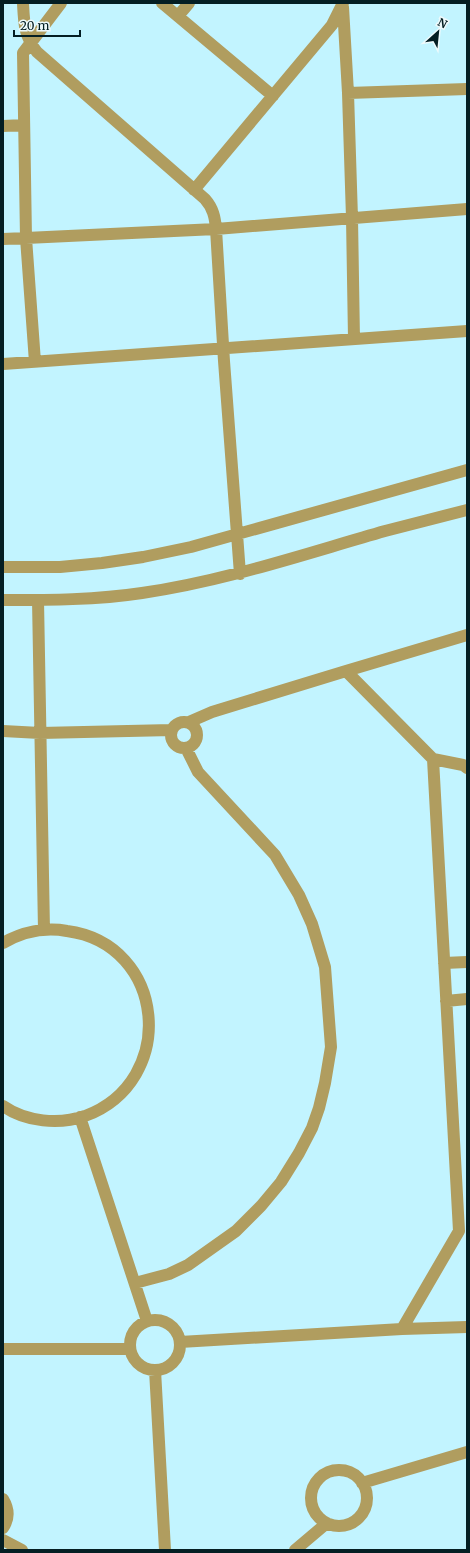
<svg xmlns="http://www.w3.org/2000/svg" width="470" height="1553" font-family="Merriweather,serif">
	<rect width="100%" height="100%" fill="#c2f4ff"/>
	<g fill="none" stroke-linecap="round" stroke-linejoin="round">
		<!-- street -->
		<path stroke="#b09d5f" stroke-width="12" d="M23,3C24,23 24,36 37,52L205,199C213,208 215,217 216,229L224,361L240,574
			M61,3L23,53L26,238L216,229L467,209
			M162,3L273,96
			M343,7L348,93
			M178,16L189,3
			M3,126L24,125
			M194,190L332,25L343,3
			M3,239L26,238L35,362
			M354,339L352,218L348,93L467,89
			M3,364L467,331
			M3,567H60L102,563L143,557L191,547L467,470
			M3,600C49,600 96,600 142,593C225,581 304,554 385,531C412,524 440,517 467,510
			M38,600L44,930
			M346,671L433,759L463,765L467,768
			M189,722L212,712L346,671L467,635
			M171 735a13 13 0 1 1 26 0a13 13 0 1 1-26 0Z
			M3,731L40,733L172,730
			M3,943C22,932 45,927 67,931C166,944 179,1081 85,1116C59,1125 26,1122 3,1106
			M444,963L467,962
			M446,1001L467,999
			M80,1117L147,1321
			M135,1283L169,1274L188,1265L236,1231L261,1206L281,1182L299,1153L312,1128L319,1108L325,1083L331,1047L325,967L312,924L299,895L275,855L198,772L186,748
			M130 1345a25 25 0 1 1 50 0a25 25 0 1 1-50 0Z
			M402,1329L459,1231L433,759
			M180,1342L402,1329L467,1327
			M3,1349H130
			M155,1370L165,1550
			M311 1498a28 28 0 1 1 56 0a28 28 0 1 1-56 0Z
			M362,1483L467,1452
			M3,1499C9,1509 9,1519 3,1528
			M3,1540L22,1550
			M295,1550L327,1523"/>
	</g>
	<!-- border -->
	<rect width="470" height="1553" fill="none" stroke="#041e23" stroke-width="8"/>
	<!-- north arrow -->
	<g transform="translate(438 32) rotate(27)" stroke="#eefafc" stroke-width="3" paint-order="stroke">
	<path d="M0-3L7 15L0 10L-7 15Z" fill="#041e23"/>
	<text y="-6" font-size="11" font-weight="bold" text-anchor="middle" fill="#041e23">N</text>
	</g>
	<!-- scale -->
	<path d="M14 30v6h66v-6" fill="none" stroke="#041e23" stroke-width="2"/>
	<text x="20" y="30" font-size="12" fill="#041e23" stroke="#eefafc" stroke-width="3" paint-order="stroke">20 m</text>
</svg>
